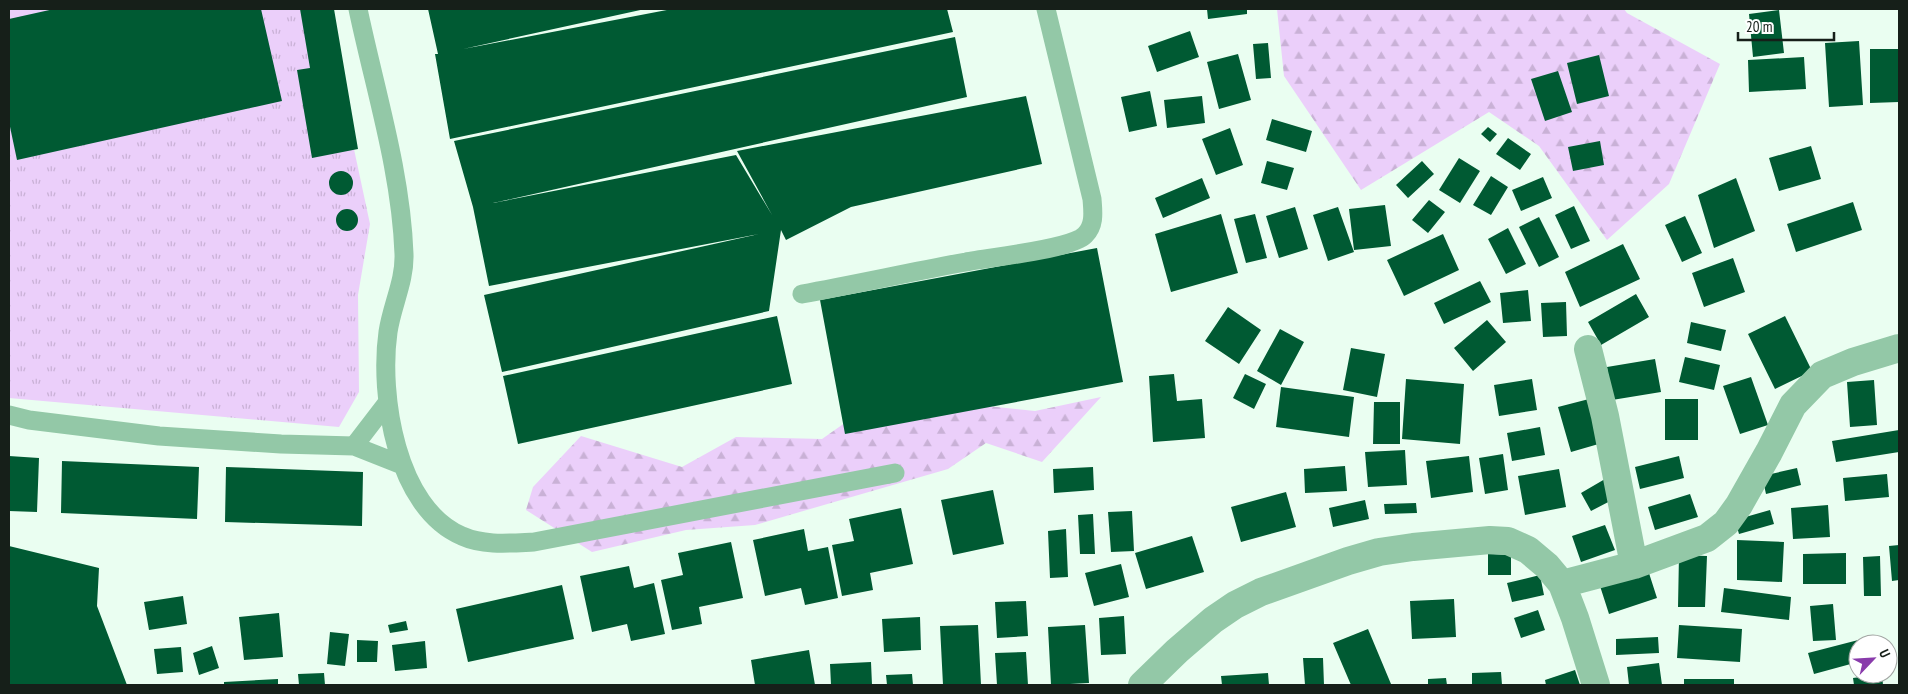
<svg xmlns="http://www.w3.org/2000/svg" width="1908" height="694" font-family="'PT Sans Narrow',sans-serif">
	<defs>
		<pattern id="grass-tufts" width="24" height="20" patternUnits="userSpaceOnUse" patternTransform="scale(1.25)"><rect width="24" height="20" fill="#ebcffa"/><path d="M3 7l-1-3M5 7V3M7 7l1-3M15 17l-1-3M17 17v-4M19 17l1-3" fill="none" stroke="#c9b1d6"/></pattern>
		<pattern id="forest-firs" width="22" height="20" patternUnits="userSpaceOnUse" patternTransform="scale(1.25)"><rect width="22" height="20" fill="#ebcffa"/><path d="M5 1l3.5 6h-7zM16 11l3.5 6h-7z" fill="#c9b1d6"/></pattern>
	</defs>
	<rect width="100%" height="100%" fill="#eafef1"/>
	<!-- grass -->
	<path fill="url(#grass-tufts)" d="M9,9H324L370,224L358,295L359,392L339,427L9,398Z"/>
	<!-- forest -->
	<path fill="url(#forest-firs)" d="M1277,9H1624L1627,13L1720,64L1669,184L1607,240L1539,146L1489,112L1361,190L1284,76Z
		M1101,397L1042,462L986,443L948,469L755,525L686,530L592,552L526,510L533,487L581,436L682,467L736,437L822,439L866,408L931,400L1035,411Z"/>
	<!-- building -->
	<path fill="#005a33" d="M54,9H261L282,101L17,160L9,122V19Z
		M300,9H334L358,149L312,158L297,70L310,68Z
		M428,9H645L463,49L672,9H947L953,32L450,139L435,54H438Z
		M1207,9H1247V14L1208,19Z
		M1779,10L1784,53L1753,57L1749,14Z
		M1190,31L1199,57L1157,72L1148,46Z
		M955,37L967,97L493,203L736,155L772,215L737,151L1026,96L1042,164L851,207L786,240L781,230L769,311L502,372L484,295L759,234L489,286L473,207L454,141Z
		M1859,41L1863,105L1829,107L1825,43Z
		M1268,43L1271,78L1256,79L1253,44Z
		M1870,49H1899V102L1870,103Z
		M1238,54L1251,100L1219,109L1207,62Z
		M1599,55L1609,96L1577,104L1567,63Z
		M1804,57L1806,89L1749,92L1748,60Z
		M1558,71L1572,112L1545,121L1531,79Z
		M1150,91L1157,126L1129,132L1121,97Z
		M1202,96L1205,123L1167,128L1164,100Z
		M1272,119L1312,131L1306,152L1266,140Z
		M1488,127L1497,134L1490,142L1481,134Z
		M1230,128L1243,165L1216,175L1202,139Z
		M1508,138L1531,154L1520,170L1496,154Z
		M1600,141L1604,165L1573,171L1568,147Z
		M1811,146L1821,179L1779,191L1769,158Z
		M1459,158L1480,171L1460,203L1439,190Z
		M1267,161L1294,168L1287,190L1261,183Z
		M1422,161L1434,174L1408,198L1396,185Z
		M329 183a12 12 0 1 1 24 0a12 12 0 1 1-24 0Z
		M1491,176L1508,187L1491,215L1473,205Z
		M1543,177L1552,198L1521,211L1512,190Z
		M1202,178L1210,198L1163,218L1155,198Z
		M1736,178L1755,231L1714,248L1698,195Z
		M1429,200L1445,212L1428,233L1412,220Z
		M1853,202L1862,230L1796,252L1787,224Z
		M1385,205L1391,246L1354,250L1349,209Z
		M1574,206L1590,241L1571,249L1555,215Z
		M1295,207L1308,249L1279,258L1266,216Z
		M1338,207L1354,252L1328,261L1313,215Z
		M336 220a11 11 0 1 1 22 0a11 11 0 1 1-22 0Z
		M1221,214L1238,273L1171,292L1155,234Z
		M1255,214L1267,258L1246,263L1234,219Z
		M1685,216L1702,253L1682,262L1665,225Z
		M1539,217L1559,257L1539,267L1519,227Z
		M1508,228L1526,264L1506,274L1488,239Z
		M1443,234L1459,270L1404,296L1387,260Z
		M1623,244L1640,279L1580,307L1565,272Z
		M1097,248L1123,382L845,434L820,300Z
		M1733,258L1745,292L1704,307L1692,273Z
		M1480,281L1491,302L1444,324L1434,303Z
		M1528,290L1531,321L1503,323L1500,293Z
		M1636,294L1649,317L1601,345L1588,322Z
		M1566,302L1567,336L1543,337L1541,303Z
		M1228,307L1261,330L1239,364L1205,341Z
		M777,316L792,384L518,444L503,376Z
		M1785,316L1812,371L1775,389L1748,334Z
		M1487,320L1506,342L1473,371L1454,348Z
		M1691,322L1726,330L1721,351L1687,343Z
		M1280,329L1304,342L1281,385L1257,371Z
		M1351,348L1385,354L1377,397L1343,390Z
		M1685,357L1720,365L1714,390L1679,382Z
		M1655,359L1661,392L1612,400L1607,367Z
		M1174,374L1177,401L1202,399L1205,438L1153,442L1149,376Z
		M1245,374L1266,384L1254,409L1233,398Z
		M1751,377L1768,425L1740,434L1723,386Z
		M1406,379L1464,384L1460,444L1402,439Z
		M1532,379L1537,410L1499,416L1494,385Z
		M1874,380L1877,425L1850,427L1847,382Z
		M1281,387L1354,397L1349,437L1276,427Z
		M1589,399L1602,443L1571,452L1558,407Z
		M1665,399H1698V440H1665Z
		M1374,402H1400V444H1373Z
		M1540,427L1545,455L1512,461L1507,433Z
		M1899,430V452L1836,462L1832,441Z
		M1405,450L1407,485L1368,487L1365,452Z
		M1503,454L1508,490L1485,494L1479,458Z
		M9,456L39,458L37,512L9,511Z
		M1469,456L1473,492L1431,498L1426,461Z
		M1679,456L1684,478L1640,489L1635,467Z
		M62,461L199,467L197,519L61,513Z
		M1345,466L1347,491L1305,493L1304,469Z
		M226,467L363,472L362,526L225,522Z
		M1093,467L1094,490L1054,493L1053,469Z
		M1797,468L1801,485L1766,494L1762,476Z
		M1559,469L1566,507L1525,515L1518,476Z
		M1887,474L1889,497L1845,501L1843,478Z
		M1605,479L1616,498L1591,511L1581,493Z
		M993,490L1004,544L953,555L941,500Z
		M1286,492L1296,527L1241,542L1231,507Z
		M1690,494L1698,517L1655,530L1648,507Z
		M1365,500L1369,519L1333,527L1329,508Z
		M1416,503L1417,513L1385,514L1384,504Z
		M1828,505L1830,537L1793,539L1791,508Z
		M901,508L913,564L870,573L873,590L842,596L832,545L854,541L849,519Z
		M1770,510L1774,524L1739,534L1735,520Z
		M1132,511L1134,551L1111,552L1108,512Z
		M1093,514L1095,554H1080L1078,515Z
		M1605,525L1615,550L1581,562L1572,536Z
		M804,529L808,551L828,547L838,598L805,605L801,588L765,596L753,540Z
		M1066,529L1068,577L1050,578L1048,531Z
		M1192,536L1204,572L1146,589L1135,553Z
		M1737,540L1784,542L1782,582L1737,580Z
		M731,542L743,598L699,607L702,624L672,630L661,580L683,575L678,553Z
		M1899,545V580L1892,581L1889,546Z
		M9,546L99,568L97,606L127,685H9Z
		M1846,553V584H1803V554Z
		M1488,554L1511,555V575H1488Z
		M1679,555L1707,556L1705,607H1678Z
		M1880,556L1881,596H1864L1863,557Z
		M1121,564L1129,597L1094,606L1085,573Z
		M629,566L634,588L654,583L665,634L631,641L627,624L592,632L580,576Z
		M1648,570L1657,598L1609,614L1600,586Z
		M1540,575L1544,595L1512,602L1507,583Z
		M562,585L574,639L468,662L456,609Z
		M1724,588L1791,597L1789,620L1721,612Z
		M183,596L187,624L149,630L144,602Z
		M1454,599L1456,637L1412,639L1410,601Z
		M1026,601L1028,636L997,638L995,602Z
		M1833,604L1836,640L1813,641L1810,606Z
		M1538,610L1545,630L1521,638L1514,618Z
		M279,613L283,657L244,660L239,617Z
		M1124,616L1126,654L1101,655L1099,618Z
		M920,617L921,650L884,652L882,619Z
		M406,621L408,630L390,633L388,625Z
		M978,625L981,685H943L940,626Z
		M1085,625L1089,683L1051,685L1048,627Z
		M1679,625L1742,629L1740,662L1677,658Z
		M1368,629L1391,684L1389,685H1351L1333,643Z
		M330,632L349,634L345,666L327,664Z
		M1658,637L1659,653L1616,655V639Z
		M1866,638L1868,644H1858V662L1814,674L1808,653Z
		M357,640L378,641L377,662H357Z
		M425,641L427,668L395,671L392,645Z
		M212,646L219,668L199,675L193,653Z
		M181,647L183,672L157,674L154,649Z
		M809,650L815,685H755L751,660Z
		M1026,652L1028,685H997L995,653Z
		M1303,658H1323L1324,685H1305Z
		M871,662L872,685H831L830,664Z
		M1659,663L1662,685H1629L1627,667Z
		M1575,670L1580,685H1546L1545,680Z
		M1501,672L1502,685H1472V673Z
		M324,673L325,685H299L298,674Z
		M1268,673L1269,685H1222L1221,676Z
		M912,674L913,685H887L886,675Z
		M1882,674L1883,685H1854L1853,678Z
		M1446,678L1447,685H1428V679Z
		M278,679V685H224V682Z
		M1684,679H1734V685H1684Z"/>
	<g fill="none" stroke-linecap="round" stroke-linejoin="round">
		<!-- lane -->
		<path stroke="#93c8a7" stroke-width="19" d="M358,9C375,90 401,171 404,254C405,281 392,305 388,332C379,395 396,508 462,536C484,546 511,543 534,542L895,473
			M802,294C857,284 911,272 966,262C990,257 1070,250 1085,235C1095,225 1093,212 1092,199L1046,9
			M9,415L29,420L159,436L281,444L354,446L402,465
			M354,446L387,403"/>
		<!-- street -->
		<path stroke="#93c8a7" stroke-width="28" d="M1588,349L1605,416L1634,565
			M1562,584L1634,565L1707,538L1726,523L1739,505L1769,452L1793,405L1822,375L1853,362L1899,348
			M1142,685L1177,651L1213,620L1235,605L1261,592L1348,561L1379,552L1413,547L1490,540L1508,541L1528,550L1547,566L1562,584L1575,618L1596,685"/>
	</g>
	<!-- border -->
	<rect width="1908" height="694" fill="none" stroke="#161f19" stroke-width="20"/>
	<!-- north arrow -->
	<g transform="translate(1873 659) rotate(65)"><circle r="24" fill="#ffffff" stroke="#a2a5a3"/>
	<path d="M0-4L9 19L0 12L-9 19Z" fill="#893bab"/>
	<text y="-8" font-size="14" font-weight="bold" text-anchor="middle" fill="#161f19">U</text>
	</g>
	<!-- scale -->
	<path d="M1738 32v8h96v-8" fill="none" stroke="#161f19" stroke-width="2.5"/>
	<text x="1746" y="32" font-size="15" fill="#161f19" stroke="#ffffff" stroke-width="4" paint-order="stroke">20 m</text>
</svg>
